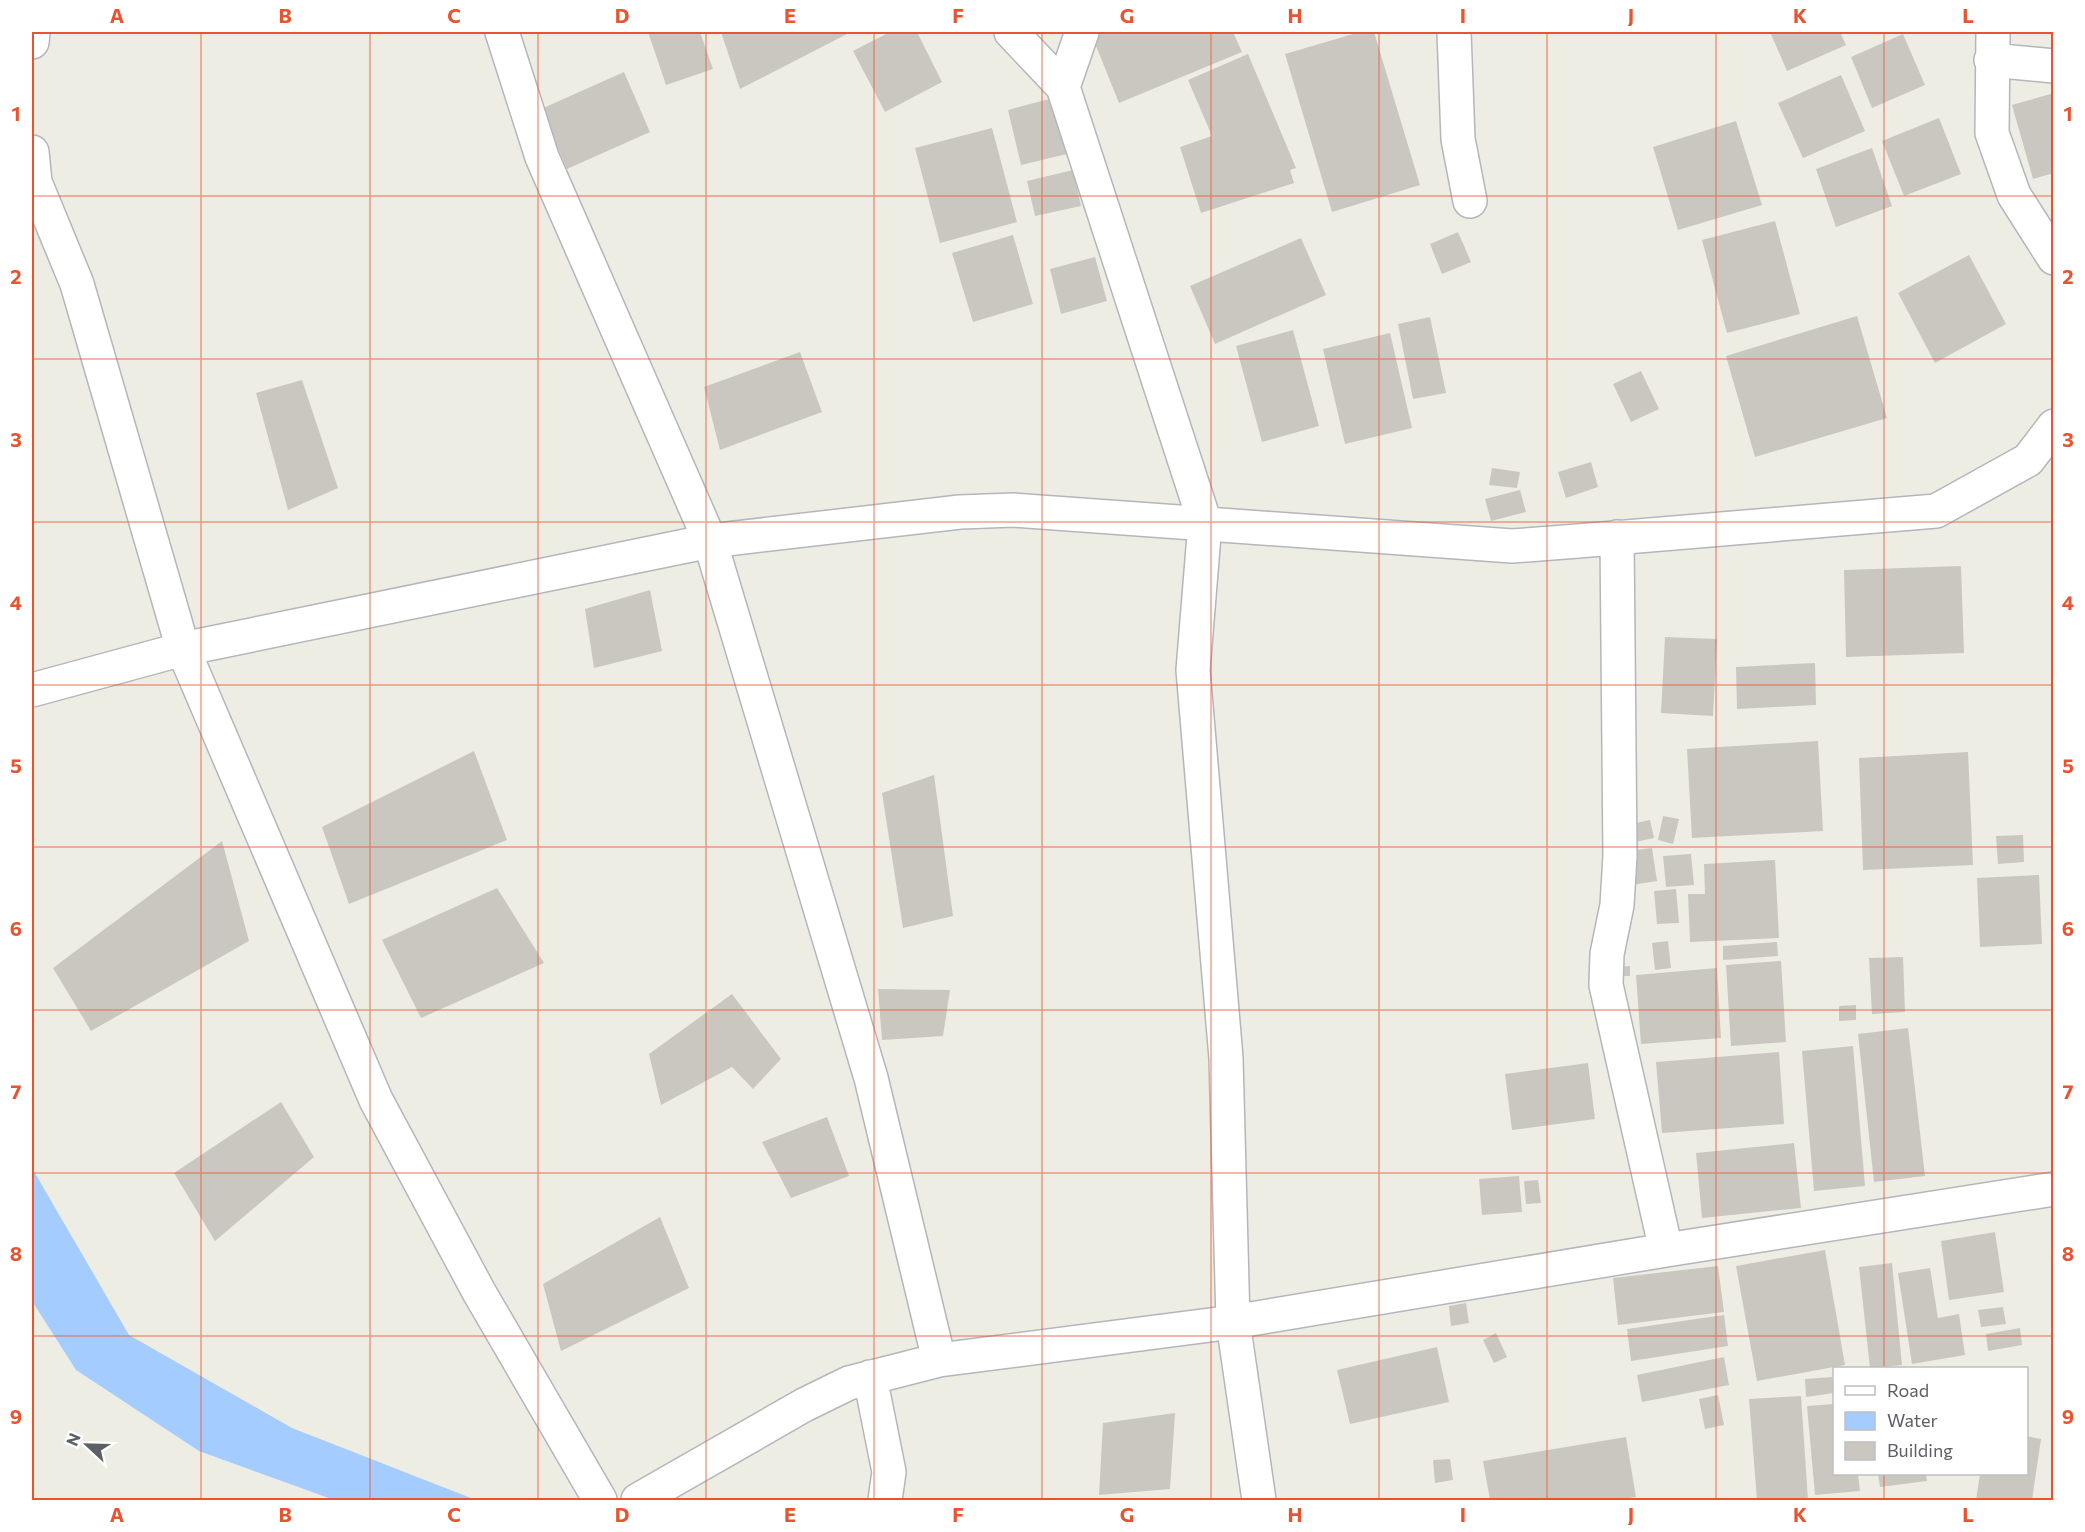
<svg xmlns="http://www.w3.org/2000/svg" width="2085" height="1532" font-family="Commissioner,sans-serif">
	<rect width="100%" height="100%" fill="#eeede4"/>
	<!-- water -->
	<path fill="#a4ccfe" d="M32,1168L129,1335L292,1428L476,1500H334L199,1451L76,1370L32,1301Z"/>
	<!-- building -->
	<path fill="#cac7c1" d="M648,32H700L713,69L666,85Z
		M721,32H851L740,89Z
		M890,32H917L942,82L885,112L853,51Z
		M1104,32H1233L1242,52L1119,103L1092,36Z
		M1360,32H1374L1420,185L1332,212L1285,54Z
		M1770,32H1840L1846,45L1787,71Z
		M1903,34L1925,85L1872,108L1851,57Z
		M1248,54L1296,168L1290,170L1294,183L1201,213L1180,147L1212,136L1188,80Z
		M624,72L650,132L567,169L541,109Z
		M1841,75L1865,131L1803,158L1778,103Z
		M2054,93V173L2033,179L2012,105Z
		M1053,98L1067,154L1021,165L1008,110Z
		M1939,118L1961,174L1904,196L1882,141Z
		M1736,121L1762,205L1678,230L1653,147Z
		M992,128L1017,222L940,243L915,148Z
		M1872,148L1892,206L1836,227L1816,169Z
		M1073,170L1081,206L1035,216L1027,181Z
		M1775,221L1800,314L1727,333L1702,240Z
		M1458,232L1471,262L1442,274L1430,244Z
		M1013,235L1033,304L973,322L952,253Z
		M1301,238L1326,295L1215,344L1190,286Z
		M1969,255L2006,324L1935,363L1898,293Z
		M1095,257L1107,301L1061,314L1050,269Z
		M1857,316L1887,418L1755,457L1726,356Z
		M1430,317L1446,393L1413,399L1398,324Z
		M1293,330L1319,426L1262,442L1236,346Z
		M1390,333L1412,428L1345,444L1323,349Z
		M800,352L822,412L720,450L704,387Z
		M1641,371L1659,409L1631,422L1613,384Z
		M302,380L338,488L288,510L256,393Z
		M1591,462L1598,487L1566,498L1558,472Z
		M1492,468L1520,472L1517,488L1489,485Z
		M1520,490L1526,512L1491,521L1485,499Z
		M1961,566L1964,653L1846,657L1844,570Z
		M650,590L662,651L594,668L585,609Z
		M1665,637L1717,639L1713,716L1661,713Z
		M1815,663L1816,705L1737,709L1736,667Z
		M1818,741L1823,831L1692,838L1687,749Z
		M474,751L507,840L349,904L322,827Z
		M1968,752L1973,865L1863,870L1859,758Z
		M934,775L953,916L903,928L882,793Z
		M1663,816L1679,819L1673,844L1658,840Z
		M1650,820L1654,838L1635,842L1631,824Z
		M2023,835L2024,862L1998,864L1996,836Z
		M222,841L249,941L91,1031L53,968Z
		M1652,848L1657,881L1632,885L1627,851Z
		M1691,854L1694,885L1666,887L1663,856Z
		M1775,860L1779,938L1690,942L1688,894H1705L1704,864Z
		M2039,875L2042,944L1980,947L1977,878Z
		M497,888L544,963L421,1018L382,940Z
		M1676,889L1679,923L1657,924L1654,891Z
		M1668,941L1671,968L1655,970L1652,943Z
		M1777,942L1778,956L1723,960V946Z
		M1903,957L1905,1012L1872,1014L1869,958Z
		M1781,961L1786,1042L1731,1046L1726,965Z
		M1630,966V976H1620L1618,967Z
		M1717,968L1721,1038L1641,1044L1636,975Z
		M878,989L950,990L943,1036L882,1040Z
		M732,994L781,1059L753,1089L732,1067L661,1105L649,1054Z
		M1856,1005V1020L1839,1021V1006Z
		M1908,1028L1925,1176L1874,1182L1858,1034Z
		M1853,1046L1865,1186L1814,1191L1802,1051Z
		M1779,1052L1784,1124L1662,1133L1656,1062Z
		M1588,1063L1595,1119L1512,1130L1505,1074Z
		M281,1102L314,1157L215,1241L174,1173Z
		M827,1117L849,1176L791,1198L762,1142Z
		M1794,1143L1801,1208L1702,1218L1696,1153Z
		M1519,1176L1522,1212L1482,1215L1479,1179Z
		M1538,1180L1541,1203L1526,1204L1524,1181Z
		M660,1217L689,1288L561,1351L543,1284Z
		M1995,1232L2004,1292L1949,1300L1941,1241Z
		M1825,1250L1845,1365L1757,1381L1736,1266Z
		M1892,1263L1902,1365L1870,1368L1859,1267Z
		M1718,1266L1724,1312L1618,1325L1613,1278Z
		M1930,1268L1938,1318L1959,1314L1965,1355L1912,1364L1898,1273Z
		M1466,1303L1469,1323L1451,1326L1449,1306Z
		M2003,1307L2006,1324L1981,1327L1978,1310Z
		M1724,1315L1728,1346L1631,1361L1627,1329Z
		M2020,1328L2022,1345L1988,1351L1986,1334Z
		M1496,1333L1507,1357L1494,1363L1483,1340Z
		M1437,1347L1449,1402L1350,1424L1337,1370Z
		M1724,1357L1729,1385L1642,1402L1637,1375Z
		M1832,1377L1834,1393L1806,1397L1805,1379Z
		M1718,1395L1724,1425L1705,1429L1699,1399Z
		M1801,1396L1808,1500H1757L1749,1399Z
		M1834,1404V1474H1858L1860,1491L1815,1495L1807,1406Z
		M1175,1413L1170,1489L1099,1495L1103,1423Z
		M2026,1436L2041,1439L2032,1500H1976L1980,1474H2026Z
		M1626,1437L1636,1497L1616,1500H1490L1483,1461Z
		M1450,1459L1453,1480L1435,1483L1433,1460Z
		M1878,1474H1926L1927,1481L1880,1487Z"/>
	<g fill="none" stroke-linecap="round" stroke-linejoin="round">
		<defs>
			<path id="minor" d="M502,32L542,157L710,541L871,1078L939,1360
				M1011,32L1063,87L1082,32
				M1454,32L1458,139L1470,201
				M1993,32L1992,133L2014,195L2054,258
				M32,42L33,32
				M1991,60L2054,66
				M1063,87L1205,523L1193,670L1226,1058L1233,1322L1259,1500
				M32,152L35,182L77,284L183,649L376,1100L479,1292L600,1500
				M1617,537L1620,856L1617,905L1607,954L1606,985L1666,1250
				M32,690L183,649L710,541L960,512L1013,510L1512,546L1578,541L1936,511L2028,460L2054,426
				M870,1377L889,1472L885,1500
				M638,1500L804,1405L849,1383L939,1360L1233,1322L1666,1250L2054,1189"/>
		</defs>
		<!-- minor casing -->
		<use href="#minor" stroke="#b4b6bb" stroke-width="36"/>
		<!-- minor -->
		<use href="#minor" stroke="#fff" stroke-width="33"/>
	</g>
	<!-- grid -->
	<path fill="none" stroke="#e85430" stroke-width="1.5" stroke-opacity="0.55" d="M201,32V1500M370,32V1500M538,32V1500M706,32V1500M874,32V1500M1042,32V1500M1211,32V1500M1379,32V1500M1547,32V1500M1716,32V1500M1884,32V1368M32,196H2054M32,359H2054M32,522H2054M32,685H2054M32,847H2054M32,1010H2054M32,1173H2054M32,1336H2054M1884,1474V1500"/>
	<!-- border -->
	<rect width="2085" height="1532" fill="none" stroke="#ffffff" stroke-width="66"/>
	<!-- legend -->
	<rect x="1833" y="1367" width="195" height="108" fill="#ffffff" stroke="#bebfc1" stroke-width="1.5"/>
	<rect x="1845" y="1386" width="30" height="9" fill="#ffffff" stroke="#bebfc1" stroke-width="1.5"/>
	<text x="1887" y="1397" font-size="18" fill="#5c5f64">Road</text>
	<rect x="1845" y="1412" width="30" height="18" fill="#a4ccfe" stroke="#bebfc1" stroke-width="1.5"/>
	<text x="1887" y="1427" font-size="18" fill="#5c5f64">Water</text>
	<rect x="1845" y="1442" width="30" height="18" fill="#cac7c1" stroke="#bebfc1" stroke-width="1.5"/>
	<text x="1887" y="1457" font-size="18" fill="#5c5f64">Building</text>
	<!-- north arrow -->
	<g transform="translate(87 1445) rotate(292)" stroke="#ffffff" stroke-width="4.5" paint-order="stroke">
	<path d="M0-4.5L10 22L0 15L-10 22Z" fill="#5c5f64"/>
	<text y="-9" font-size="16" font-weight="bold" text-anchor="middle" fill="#5c5f64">N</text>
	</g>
	<rect x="33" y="33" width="2019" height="1466" fill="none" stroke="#e85430" stroke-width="2"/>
	<g font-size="20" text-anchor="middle" font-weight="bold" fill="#e85430">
		<text x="117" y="23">A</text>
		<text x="285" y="23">B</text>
		<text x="454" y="23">C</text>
		<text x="622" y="23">D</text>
		<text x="790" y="23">E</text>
		<text x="958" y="23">F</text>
		<text x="1127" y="23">G</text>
		<text x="1295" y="23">H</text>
		<text x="1463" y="23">I</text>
		<text x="1631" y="23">J</text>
		<text x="1800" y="23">K</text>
		<text x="1968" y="23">L</text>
		<text x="16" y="121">1</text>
		<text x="2068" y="121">1</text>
		<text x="16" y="284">2</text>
		<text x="2068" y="284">2</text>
		<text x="16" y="447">3</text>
		<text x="2068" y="447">3</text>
		<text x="16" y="610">4</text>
		<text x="2068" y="610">4</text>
		<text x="16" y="773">5</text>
		<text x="2068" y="773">5</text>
		<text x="16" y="936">6</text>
		<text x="2068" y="936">6</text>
		<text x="16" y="1099">7</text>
		<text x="2068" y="1099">7</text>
		<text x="16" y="1261">8</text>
		<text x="2068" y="1261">8</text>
		<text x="16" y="1424">9</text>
		<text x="2068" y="1424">9</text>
		<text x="117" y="1522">A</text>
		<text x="285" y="1522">B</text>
		<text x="454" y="1522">C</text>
		<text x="622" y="1522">D</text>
		<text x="790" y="1522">E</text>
		<text x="958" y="1522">F</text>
		<text x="1127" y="1522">G</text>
		<text x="1295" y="1522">H</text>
		<text x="1463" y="1522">I</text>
		<text x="1631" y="1522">J</text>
		<text x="1800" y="1522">K</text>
		<text x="1968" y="1522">L</text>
	</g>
</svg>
